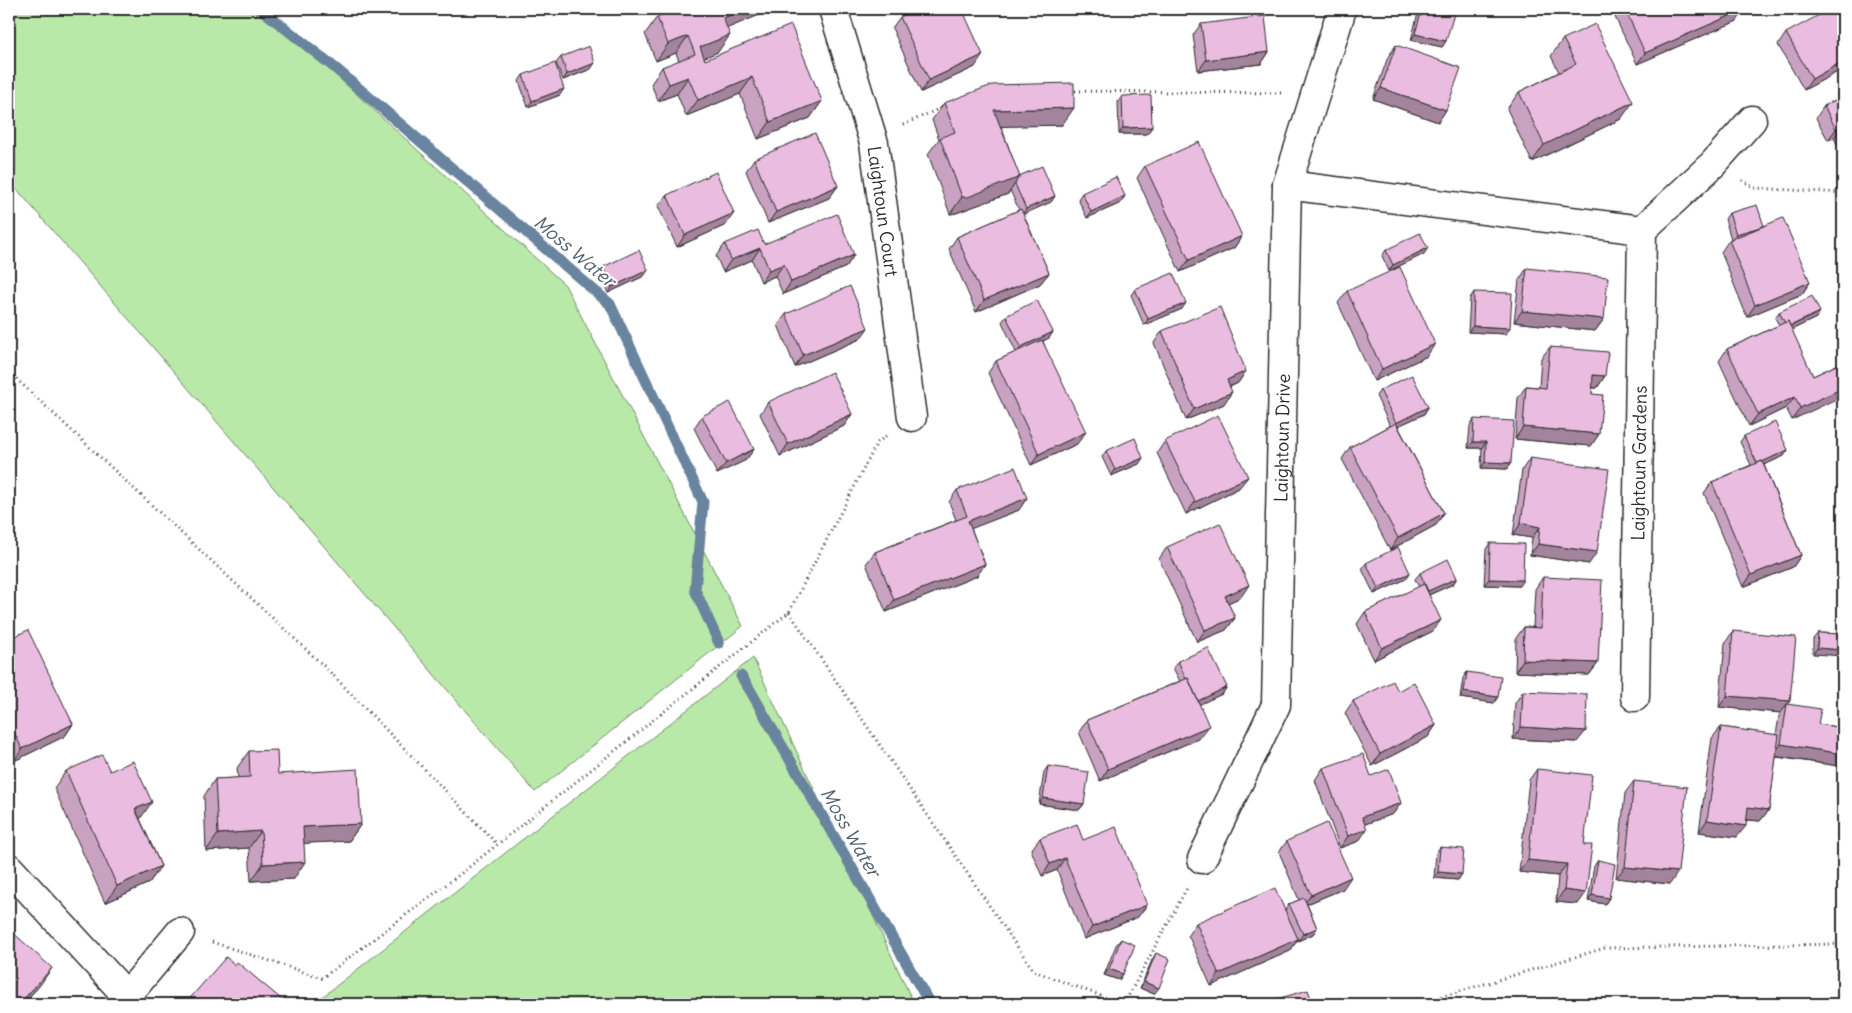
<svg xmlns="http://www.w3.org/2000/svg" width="1852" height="1013" font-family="Delius,sans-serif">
	<rect width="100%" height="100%" fill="#fff"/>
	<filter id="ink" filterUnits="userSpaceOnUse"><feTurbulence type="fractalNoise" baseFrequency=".02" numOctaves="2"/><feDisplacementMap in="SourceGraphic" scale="10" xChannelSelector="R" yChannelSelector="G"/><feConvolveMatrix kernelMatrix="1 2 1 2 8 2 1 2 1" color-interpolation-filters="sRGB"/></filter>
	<g filter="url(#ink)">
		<!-- green -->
		<path fill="#b9e9a8" stroke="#728a6a" d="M9,9H262L268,13L565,285L743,626L535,792L9,180Z
			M753,658L914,1004H323L321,998Z"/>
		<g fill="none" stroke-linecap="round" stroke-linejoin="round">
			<!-- stream -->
			<path stroke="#68849e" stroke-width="11" d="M261,9L335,68L610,304L703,502L695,590L719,643
				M741,676L750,690L930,1004"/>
			<defs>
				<g id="minor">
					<path id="s1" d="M833,9L874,143L912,417"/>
					<path d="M1287,185L1642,230"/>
					<path id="s2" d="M1635,697L1642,230L1713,164L1752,120"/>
					<path id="s3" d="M1202,859L1276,705L1287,185L1342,9"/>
					<path d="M9,868L127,996"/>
					<path d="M120,1004L180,932"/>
				</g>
			</defs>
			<!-- minor casing -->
			<use href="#minor" stroke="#2b2b2b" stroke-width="31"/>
			<!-- path -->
			<path stroke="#2b2b2b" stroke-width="3" stroke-dasharray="1 4" stroke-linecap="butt" d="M1070,91L1282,93
				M903,125L943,107
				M1742,180L1755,188L1843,193
				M9,372L326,668L497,844
				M789,612L1034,971L1123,1004
				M212,942L322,978L459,875L789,612L877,443L886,436
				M1124,1004L1187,888
				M1417,1004L1605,948L1843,944"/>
			<!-- minor -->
			<use href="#minor" stroke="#fff" stroke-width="28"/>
		</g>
		<!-- wall -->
		<path fill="#c9a2c1" stroke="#2b2b2b" d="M774,9L727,28L718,52L704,57L705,60L822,101L810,118L758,139L740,94L686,116L677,94L658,101L651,84L662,67L679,61L676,53L656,61L645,34L657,17Z
			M1421,9H1432L1446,41L1442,47L1411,40L1418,13Z
			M1621,9H1625L1737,21L1637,64L1615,17Z
			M1843,15V69L1804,90L1778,45L1786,33Z
			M900,17L975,67L921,92L892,28Z
			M1201,24L1269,52L1261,64L1198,71L1193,35Z
			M1563,39L1621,119L1532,162L1507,109L1519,92L1559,72L1551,56Z
			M1396,45L1446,110L1438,122L1373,99L1388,57Z
			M561,57L591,69L563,80L556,63Z
			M523,75L560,95L528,107L519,81Z
			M1122,96L1152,127L1147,134H1119L1118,102Z
			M1843,96V156L1834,138L1828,140L1816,118L1824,106Z
			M944,103L1062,125L1001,126L1019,176L1055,196L1051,202L1023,214L1049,273L1040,284L976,312L949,249L957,237L1019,210L1010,190L1008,194L956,213L950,214L928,154L939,139L932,120Z
			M754,159L838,186L829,198L768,223L746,171Z
			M1145,166L1242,236L1234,248L1180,272L1137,178Z
			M1082,193L1121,203L1087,218L1078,199Z
			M667,195L726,225L677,247L658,206Z
			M1729,213L1764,226L1810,282L1802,294L1747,317L1721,252L1729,240L1731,239L1725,219Z
			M725,244H764L854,255L846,267L783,294L775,276L761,282L752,260L723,272L716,256Z
			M1386,250L1424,254L1389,271L1382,256Z
			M603,267L648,270L644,276L608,293L599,274Z
			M1527,268L1604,319L1595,331L1514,322L1519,280Z
			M1135,289L1182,309L1144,325L1131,295Z
			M1347,291L1427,356L1374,381L1338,303Z
			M1474,292L1506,334L1468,332L1470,298Z
			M1779,312L1816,318L1791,330L1813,376L1843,362L1792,420L1786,408L1749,426L1719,361L1727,349L1779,325L1775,318Z
			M786,314L860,339L795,367L778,325Z
			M1006,316L1053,332L1049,338L1043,341L1077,444L1031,465L988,373L996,361L1016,352L1002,322Z
			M1162,331L1246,371L1238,383L1230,387L1224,404L1186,420L1154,343Z
			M1550,347L1605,376L1597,388H1592V394L1599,434L1591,446L1515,439L1518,398L1526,386L1539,387L1541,358Z
			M1380,390L1428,407L1424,414L1398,426L1444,513L1436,525L1390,550L1342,459L1350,447L1390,426L1376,396Z
			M768,402L852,414L844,426L780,456L760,414Z
			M702,416L754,449L746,460L717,474L694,428Z
			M1474,419L1507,469L1481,468L1482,448H1468L1470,426Z
			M1744,436L1788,450L1784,456L1764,465L1801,555L1793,567L1743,587L1704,493L1712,482L1751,465L1740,442Z
			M1165,441L1239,488L1186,514L1157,453Z
			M1106,451L1139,464L1111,476L1102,457Z
			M1530,458L1589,564L1530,555L1532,538L1513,535L1522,470Z
			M957,490L1019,510L971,528L985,564L977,576L886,612L866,564L875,552L956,520L949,502Z
			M1490,543L1519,586L1484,585L1486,549Z
			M1167,547L1241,597L1228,603L1235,618L1226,630L1197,642L1159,559Z
			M1366,563L1406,579L1374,594L1362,569Z
			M1420,573L1457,578L1453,584L1429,595L1433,631L1374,660L1357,624L1365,612L1419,587L1415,579Z
			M1543,577L1598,663L1589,675L1515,672L1516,638L1524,627H1533L1535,589Z
			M1733,631L1788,704L1818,724L1843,728V760L1839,766L1776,757L1769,810L1760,821L1746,820L1737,837L1699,832L1712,738L1721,727L1776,735L1779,716L1781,713L1719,707L1725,643Z
			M1818,633L1843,634L1813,654V639Z
			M9,639L73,724L65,736L14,761L9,750Z
			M1178,661L1227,687L1222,694L1199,704L1200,738L1100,781L1079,732L1087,720L1180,681L1173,668Z
			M1467,672L1494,703L1460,698L1463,678Z
			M1398,691L1436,725L1428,737L1372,766L1345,713L1353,701Z
			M1523,691L1577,742L1513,739L1515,703Z
			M249,751L278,774L361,824L349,841L304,843L294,879L251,881L249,848L206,851L204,796L215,779L238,778L237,768Z
			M1048,766L1084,804L1079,810L1039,804L1044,772Z
			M1323,768L1371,776L1401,803L1393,814L1365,824L1359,841L1340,848L1315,780Z
			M1537,769L1584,845L1578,904L1556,902L1558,876L1519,872L1529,780Z
			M66,771H110L140,819L161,866L149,883L105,903L54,788Z
			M1634,781L1670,884L1616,878L1625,793Z
			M1040,838L1138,917L1084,939L1057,870L1042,876L1031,850Z
			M1287,841L1343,889L1307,904L1317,928L1313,934L1298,941V939L1290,951L1211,986L1188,935L1196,923L1285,910L1289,904L1299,900L1279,852Z
			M1440,847L1462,874L1458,880L1434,878L1436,853Z
			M1598,860L1609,898L1605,904L1588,901L1594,866Z
			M9,929L40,985L23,1004H9Z
			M1121,939L1123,974L1119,980L1104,975L1116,945Z
			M1156,953L1154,994L1140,988L1152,960Z"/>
		<!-- shaded-wall -->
		<path fill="#a4849d" stroke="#2b2b2b" d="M745,9H774L711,35L723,18Z
			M1745,9L1737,21L1637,64L1645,53Z
			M1415,34L1446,41L1442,47L1411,40Z
			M730,35L718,52L688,64L700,47Z
			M688,36L676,53L656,61L668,44Z
			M1269,52L1261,64L1198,71L1206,60Z
			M983,55L975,67L921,92L929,80Z
			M1843,61V69L1804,90L1812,79Z
			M595,63L591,69L563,80L567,74Z
			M688,77L677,94L658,101L669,84Z
			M752,77L740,94L686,116L698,100Z
			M1381,88L1446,110L1438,122L1373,99Z
			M564,89L560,95L528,107L532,101Z
			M822,101L810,118L758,139L770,122Z
			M1633,102L1621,119L1532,162L1544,145Z
			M1074,108L1062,125L983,127L994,110Z
			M1842,126L1834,138L1828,140L1836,129Z
			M1152,127L1147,134H1119L1123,128Z
			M1020,177L1008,194L956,213L950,214L962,197Z
			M838,186L829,198L768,223L776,212Z
			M1055,196L1051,202L1022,215L1026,209Z
			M1125,196L1121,203L1087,218L1091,212Z
			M734,213L726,225L677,247L685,235Z
			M1764,226L1731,240L1736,234Z
			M1242,236L1234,248L1180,272L1189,260Z
			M760,248L752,260L723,272L731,260Z
			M1428,248L1424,254L1389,271L1393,265Z
			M854,255L846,267L783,294L791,282Z
			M784,264L775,276L761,282L769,270Z
			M648,270L644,276L608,293L612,287Z
			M1049,273L1040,284L976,312L984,300Z
			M1810,282L1802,294L1747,317L1755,305Z
			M1186,303L1182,309L1144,325L1148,319Z
			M1522,311L1604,319L1595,331L1514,322Z
			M1820,312L1816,318L1783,334L1787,328Z
			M1473,326L1510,328L1506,334L1468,332Z
			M868,328L860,339L795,367L803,355Z
			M1053,332L1049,338L1017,353L1021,347Z
			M1435,344L1427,356L1374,381L1382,369Z
			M1246,371L1238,383L1219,391L1227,380Z
			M1593,375L1605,376L1597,388L1585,387Z
			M1843,388V396L1792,420L1800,408Z
			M1232,392L1224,404L1186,420L1194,409Z
			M1795,397L1786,408L1749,426L1758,414Z
			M1428,407L1424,414L1392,429L1396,423Z
			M852,414L844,426L780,456L788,444Z
			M1523,427L1599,434L1591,446L1515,439Z
			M1086,432L1077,444L1031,465L1039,454Z
			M1473,442H1486L1482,448H1468Z
			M754,449L746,460L717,474L726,463Z
			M1788,450L1784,456L1753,470L1757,464Z
			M1143,458L1139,464L1111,476L1115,470Z
			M1485,462L1511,463L1507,469L1481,468Z
			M1248,477L1239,488L1186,514L1195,502Z
			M1027,498L1019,510L960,533L968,521Z
			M1444,513L1436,525L1390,550L1398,538Z
			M1521,523L1540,527L1532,538L1513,535Z
			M1538,544L1597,552L1589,564L1530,555Z
			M1801,555L1793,567L1743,587L1751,575Z
			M985,564L977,576L886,612L894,600Z
			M1410,573L1406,579L1374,594L1378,588Z
			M1457,578L1453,584L1424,597L1428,591Z
			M1489,579L1523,580L1519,586L1484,585Z
			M1249,585L1241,597L1217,608L1225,596Z
			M1235,618L1226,630L1197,642L1205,630Z
			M1441,620L1433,631L1374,660L1382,648Z
			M1817,648L1843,650V656L1813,654Z
			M1523,660L1598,663L1589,675L1515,672Z
			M1227,687L1222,694L1192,708L1196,702Z
			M1464,692L1498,697L1494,703L1460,698Z
			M1727,696L1790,701L1787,706V704L1781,713L1719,707Z
			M73,724L65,736L14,761L22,749Z
			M1436,725L1428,737L1372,766L1380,754Z
			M1209,726L1200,738L1100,781L1108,769Z
			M1521,727L1586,731L1577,742L1513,739Z
			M1781,744L1843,754V760L1839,766L1773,756Z
			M1043,798L1084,804L1079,810L1039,804Z
			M152,802L140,819L135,809Z
			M1401,803L1393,814L1354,828L1362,817Z
			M1748,807L1769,810L1760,821L1740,819Z
			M1707,820L1746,826L1737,837L1699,832Z
			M361,824L349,841L292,844L303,827Z
			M1367,829L1359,841L1340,848L1348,836Z
			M261,831L249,848L206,851L218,834Z
			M1065,858L1057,870L1042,876L1050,864Z
			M1528,860L1567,864L1558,876L1519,872Z
			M305,862L294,879L251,881L263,864Z
			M161,866L149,883L105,903L117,886Z
			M1625,867L1678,872L1670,884L1616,878Z
			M1438,872L1462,874L1458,880L1434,878Z
			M1351,877L1343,889L1302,906L1311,895Z
			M1564,890L1586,893L1578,904L1556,902Z
			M1592,895L1609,898L1605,904L1588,901Z
			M1147,905L1138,917L1084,939L1092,927Z
			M1317,928L1313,934L1298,941L1303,934Z
			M1298,939L1290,951L1211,986L1219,974Z
			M52,968L40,985L23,1004H19Z
			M1109,969L1123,974L1119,980L1104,975Z
			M1144,982L1159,988L1154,994L1140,988Z"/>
		<!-- building -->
		<path fill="#eabce0" stroke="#2b2b2b" d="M678,9H745L723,18L730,35L700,47L705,60L791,25L822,101L770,122L752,77L698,100L688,77L669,84L662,67L695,54L688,36L668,44L657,17Z
			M917,9H962L983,55L929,80L900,17Z
			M1422,9H1432L1454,14L1446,41L1415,34Z
			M1625,9H1745L1645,53Z
			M1830,9H1840L1843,15V61L1812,79L1786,33Z
			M1265,16L1269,52L1206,60L1201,24Z
			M1595,24L1633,102L1544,145L1519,92L1576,64L1563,39Z
			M1396,45L1461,68L1446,110L1381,88Z
			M589,46L595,63L567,74L561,57Z
			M555,63L564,89L532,101L523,75Z
			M1074,83V108L994,110L1020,177L968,197H962L940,138L955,132L944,103L992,85Z
			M1151,95L1152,127L1123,128L1122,96Z
			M1843,96V129L1842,126L1836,129L1824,106Z
			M815,133L838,186L776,212L754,159Z
			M1199,142L1242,236L1189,260L1145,166Z
			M1042,166L1055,196L1026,209L1015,184L1019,176Z
			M716,172L734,213L685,235L667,195Z
			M1116,177L1125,196L1091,212L1082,193Z
			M1757,205L1764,226L1736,234L1729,213Z
			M1021,209L1049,273L984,300L957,237Z
			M837,214L854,255L791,282L784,264L769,270L760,248L731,260L725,244L758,230L764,244Z
			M1783,218L1810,282L1755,305L1729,240Z
			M1420,233L1428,248L1393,265L1386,250Z
			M639,250L648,270L612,287L603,267Z
			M1400,267L1435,344L1382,369L1347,291Z
			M1527,268L1608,277L1604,319L1522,311Z
			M1173,273L1186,303L1148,319L1135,289Z
			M850,286L868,328L803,355L786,314Z
			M1474,292L1512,293L1510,328L1473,326Z
			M1812,296L1820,312L1790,326L1788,321L1785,323L1779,312Z
			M1037,300L1053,332L1021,347L1006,316Z
			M1220,307L1246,371L1227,380L1232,392L1194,409L1162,331Z
			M1788,321L1813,376L1843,362V388L1800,408L1795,397L1758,414L1727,349Z
			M1042,340L1086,432L1039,454L996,361Z
			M1550,347L1608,352L1605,376L1593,375L1592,394L1603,395L1599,434L1523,427L1526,386L1546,388Z
			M832,372L852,414L788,444L768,402Z
			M1412,375L1428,407L1396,423L1380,390Z
			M730,402L754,449L726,463L702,416Z
			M1218,415L1248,477L1195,502L1165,441Z
			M1474,419L1514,421L1511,463L1485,462L1486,442H1473Z
			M1775,422L1788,450L1762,462V461L1757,463L1744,436Z
			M1396,423L1444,513L1398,538L1350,447Z
			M1135,438L1143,458L1115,470L1106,451Z
			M1530,458L1609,469L1597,552L1538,544L1540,527L1521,523Z
			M1762,461L1801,555L1751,575L1712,482Z
			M1015,467L1027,498L968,521L985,564L894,600L875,552L967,516L957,490Z
			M1220,523L1249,585L1225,596L1235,618L1205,630L1167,547Z
			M1490,543L1524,544L1523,580L1489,579Z
			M1398,547L1410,573L1378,588L1366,563Z
			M1448,559L1457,578L1428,591L1420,573Z
			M1543,577L1602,580L1598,663L1523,660L1524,627L1541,628Z
			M1424,584L1441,620L1382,648L1365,612Z
			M28,630L73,724L22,749L9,721V639Z
			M1733,631L1796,637L1790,701L1727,696Z
			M1818,633L1843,634V650L1817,648Z
			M1208,648L1227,687L1198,701L1188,678L1186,679L1178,661Z
			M1467,672L1501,677L1498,697L1464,692Z
			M1188,678L1209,726L1108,769L1087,720Z
			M1393,681L1398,691L1414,682L1436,725L1380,754L1353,701Z
			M1523,691L1587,694L1586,731L1521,727Z
			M1787,704L1821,709L1818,724L1843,728V754L1781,744Z
			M1721,727L1779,735L1769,810L1748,807L1746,826L1707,820Z
			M277,750L278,774L358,769L361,824L303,827L305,862L263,864L261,831L218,834L215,779L250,777L249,751Z
			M1363,754L1371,776L1389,769L1401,803L1362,817L1367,829L1348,836L1323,768Z
			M102,755L110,771L133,761L152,802L135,809L161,866L117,886L66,771Z
			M1048,766L1089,772L1084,804L1043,798Z
			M1537,769L1592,775L1584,845H1592L1586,893L1564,890L1567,864L1528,860Z
			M1634,781L1687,787L1678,872L1625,867Z
			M1327,823L1351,877L1311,895L1287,841Z
			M1077,824L1083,840L1116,827L1147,905L1092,927L1065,858L1050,864L1040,838Z
			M1440,847L1464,849L1462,874L1438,872Z
			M1598,860L1615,864L1609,898L1592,895Z
			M1275,888L1298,939L1219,974L1196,923Z
			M1304,898L1317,928L1303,934L1289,904Z
			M9,929L52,968L19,1004H15L9,999Z
			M1121,939L1135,945L1123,974L1109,969Z
			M1156,953L1170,959L1159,988L1144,982Z
			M226,957L235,965L237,962L287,1004H185Z
			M1308,990L1313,1004H1274L1273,1000Z"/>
	</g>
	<g text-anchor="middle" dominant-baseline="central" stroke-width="4" stroke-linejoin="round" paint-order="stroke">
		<!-- street labels -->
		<g font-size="18" fill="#2b2b2b" stroke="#fff">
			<text stroke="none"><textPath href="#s1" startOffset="209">Laightoun Court</textPath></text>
			<text stroke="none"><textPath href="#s3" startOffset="438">Laightoun Drive</textPath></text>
			<text stroke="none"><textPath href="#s2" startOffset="234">Laightoun Gardens</textPath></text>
		</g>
		<!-- water labels -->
		<g font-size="19" font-style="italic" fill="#4e5f6e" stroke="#fff">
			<text transform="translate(575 251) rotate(40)">Moss Water</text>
			<text transform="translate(851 832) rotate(60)">Moss Water</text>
		</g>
	</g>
	<!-- margin -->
	<rect width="1852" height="1013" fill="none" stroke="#fff" stroke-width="30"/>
	<rect x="15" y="15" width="1822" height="983" fill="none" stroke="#2b2b2b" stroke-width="2" filter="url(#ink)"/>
</svg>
